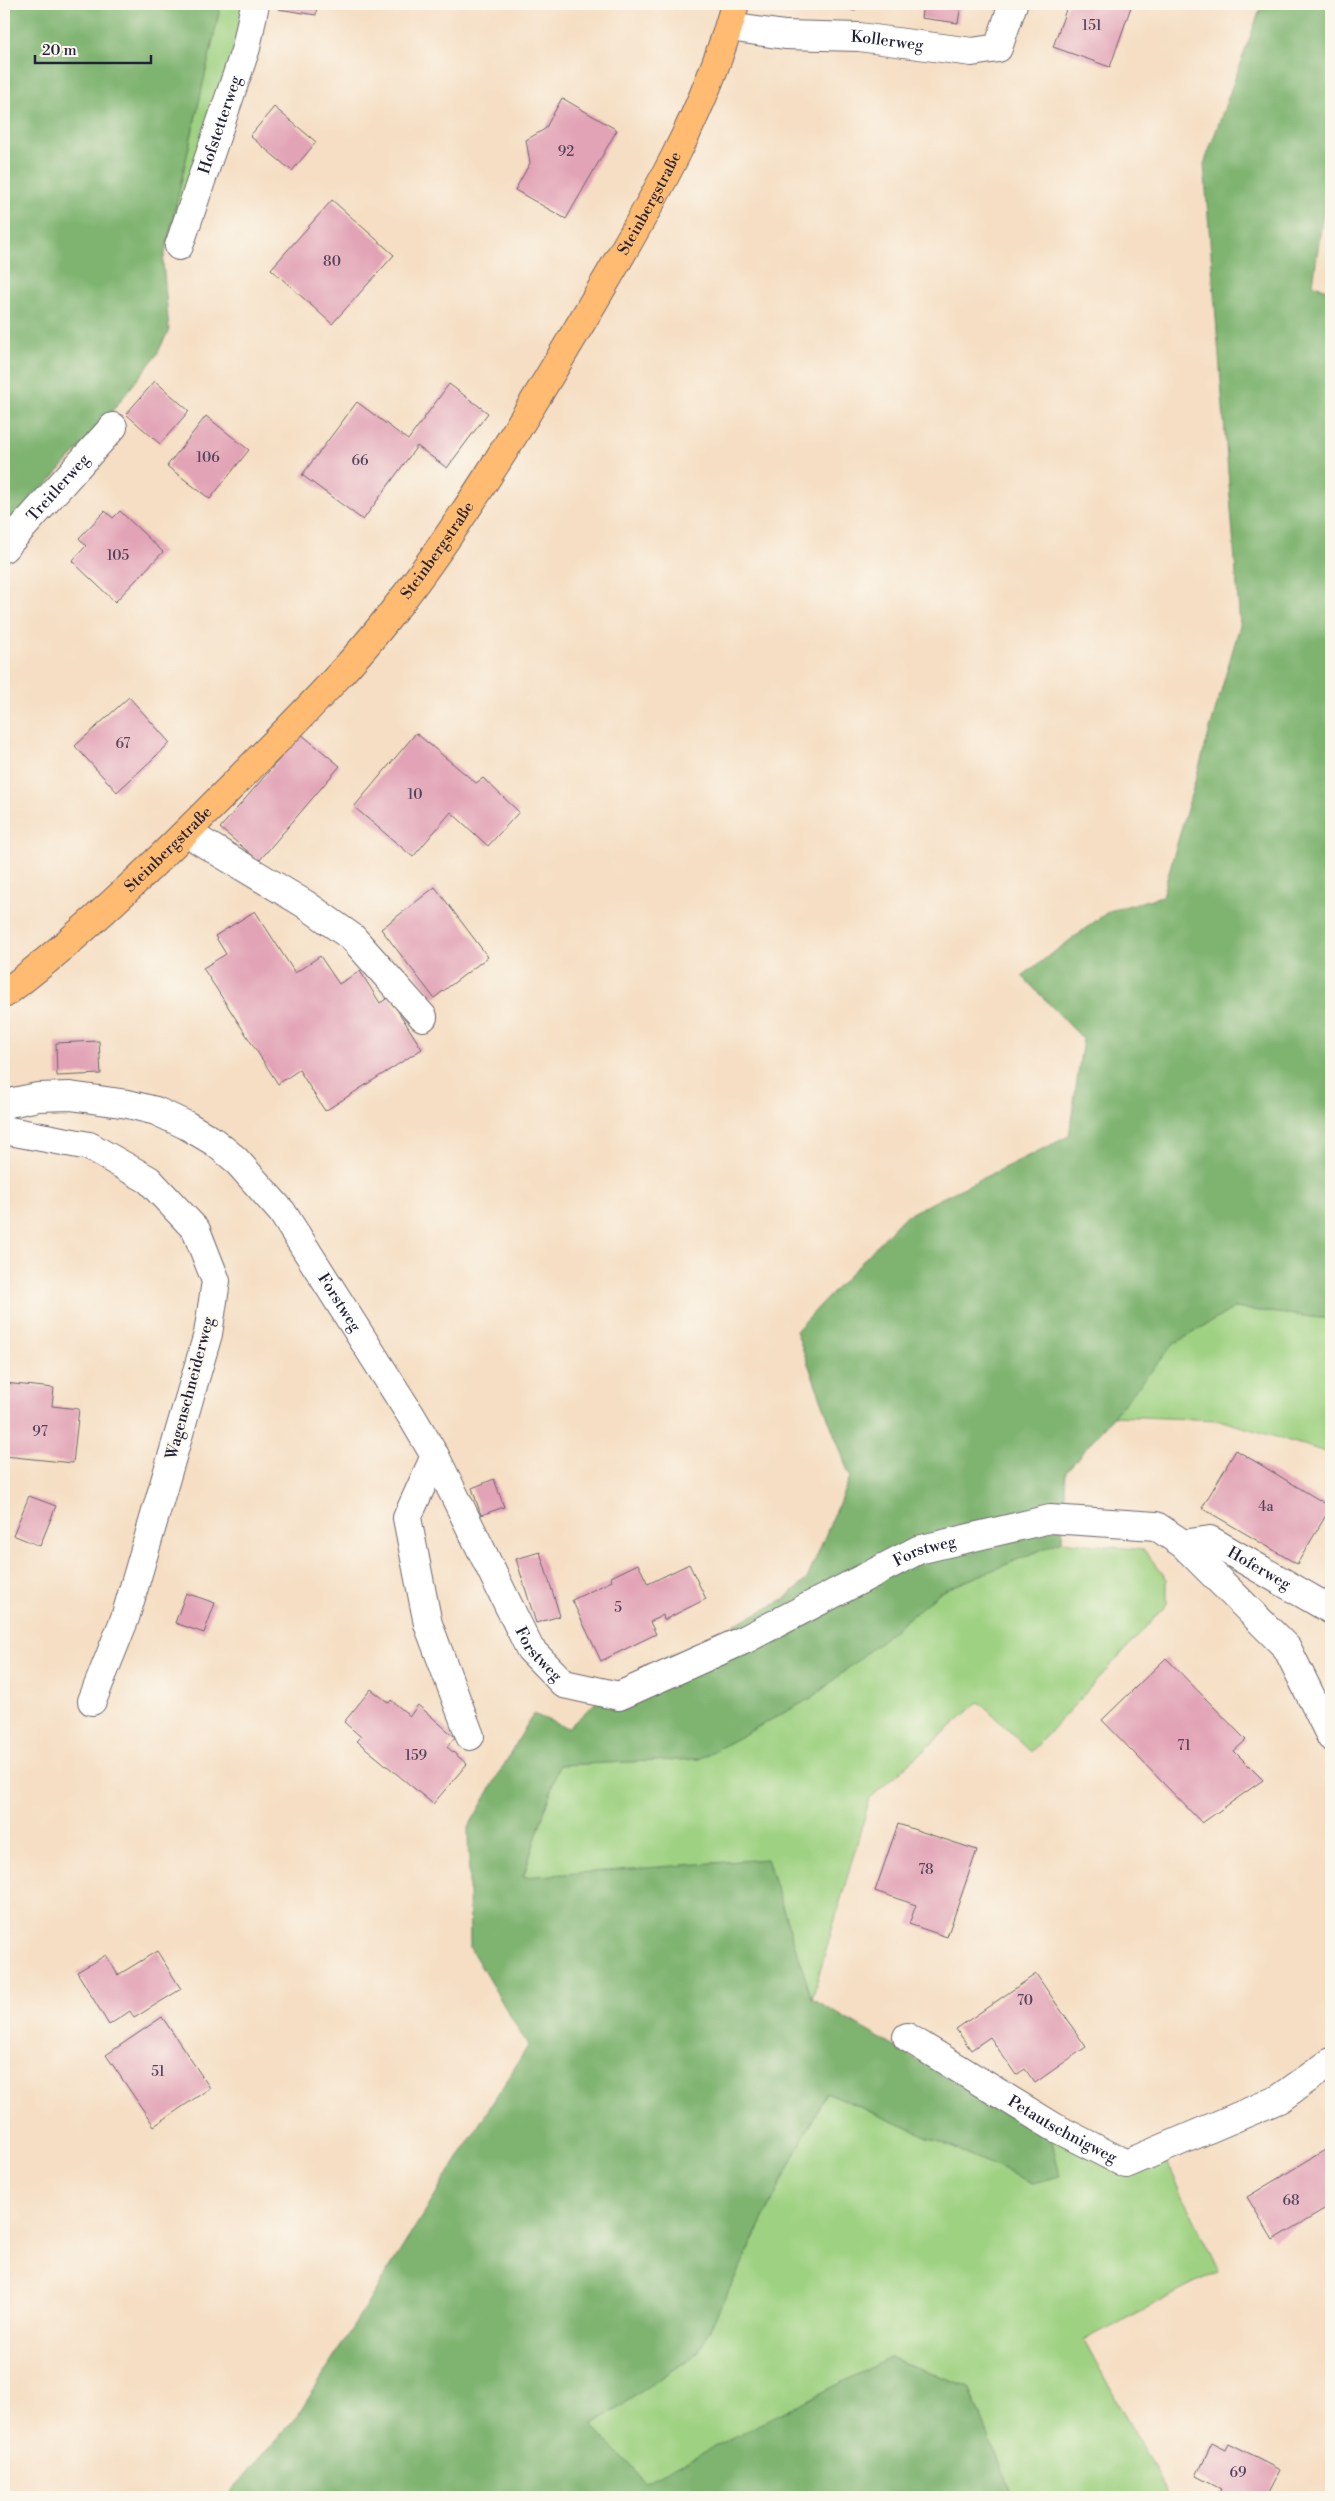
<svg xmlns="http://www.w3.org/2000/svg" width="1335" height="2501" font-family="'Libre Bodoni',serif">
	<rect width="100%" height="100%" fill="#fbf7ec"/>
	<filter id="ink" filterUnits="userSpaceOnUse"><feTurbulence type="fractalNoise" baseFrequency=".02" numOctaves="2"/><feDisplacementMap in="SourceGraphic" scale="10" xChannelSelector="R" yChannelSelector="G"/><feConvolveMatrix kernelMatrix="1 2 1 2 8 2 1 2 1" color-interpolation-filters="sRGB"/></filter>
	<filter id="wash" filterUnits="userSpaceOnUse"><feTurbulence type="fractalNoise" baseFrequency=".0096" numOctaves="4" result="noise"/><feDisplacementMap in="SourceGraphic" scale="20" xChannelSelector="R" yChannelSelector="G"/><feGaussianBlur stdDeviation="1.12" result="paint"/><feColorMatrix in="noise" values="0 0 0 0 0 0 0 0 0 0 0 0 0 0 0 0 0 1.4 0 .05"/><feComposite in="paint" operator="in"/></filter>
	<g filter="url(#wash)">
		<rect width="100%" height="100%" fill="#f5dec3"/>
		<!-- green -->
		<path fill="#9ed181" stroke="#607a5e" d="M221,4H244L235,45L168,241Z
			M1234,1308L1331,1319V1457L1323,1451L1219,1420L1113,1416L1174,1344Z
			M1062,1541L1144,1550L1167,1579V1604L1031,1752L979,1702L870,1798L812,1999L767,1859L523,1878L559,1765L699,1759L813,1697L940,1592Z
			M826,2092L1033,2183L1051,2137L1165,2159L1219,2271L1084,2340L1169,2497H1013L969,2387L891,2358L645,2483L592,2425L698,2353Z"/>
		<!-- forest -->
		<path fill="#7eb36f" stroke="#506a55" d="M4,4H221L163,262L169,330L156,356L105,420L4,532Z
			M1262,4H1331V157L1313,284L1331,292V1319L1234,1308L1174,1344L1066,1472L1062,1541L940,1592L813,1697L699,1759L559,1765L523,1877L767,1859L812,1999L1051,2137L1060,2176L1033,2183L826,2092L698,2353L592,2425L645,2482L890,2358L969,2387L1013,2497H226L298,2415L528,2046L470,1948L468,1828L533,1714L568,1728L619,1681L782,1601L807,1579L850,1477L796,1331L905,1216L1069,1136L1083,1039L1022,976L1109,911L1162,896L1240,625L1204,164Z"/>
		<g id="blocks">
			<!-- building -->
			<path fill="#e2a3b6" d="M278,4H317L316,15L278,9Z
				M832,4H857L855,11Z
				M923,4H961L958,23L921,18Z
				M1068,4H1132L1110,67L1053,47Z
				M562,98L617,130L566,219L515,190L530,163L526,140L545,129Z
				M274,107L316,142L292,171L250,136Z
				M332,200L394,255L332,324L271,269Z
				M155,381L189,411L160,444L126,414Z
				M449,384L488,413L447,468L417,446L363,520L302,475L357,402L408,440Z
				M206,416L249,450L210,499L167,466Z
				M105,511L113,518L120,511L163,552L115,602L72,561L86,546L79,538Z
				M129,697L170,743L117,792L75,746Z
				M416,733L476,783L483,778L519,812L488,846L451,812L413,857L354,807Z
				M301,734L340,766L259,861L220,828Z
				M435,887L488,957L434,998L381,929Z
				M255,911L295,973L320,956L339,984L360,971L380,1003L389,997L422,1049L325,1111L299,1070L278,1084L203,968L226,954L215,936Z
				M99,1041L101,1074L57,1076L56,1043Z
				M4,1383L54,1388L52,1406L79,1409L73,1463L4,1456Z
				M1236,1450L1331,1507L1297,1564L1202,1508Z
				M494,1479L504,1507L481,1515L472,1488Z
				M29,1496L56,1506L40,1546L13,1535Z
				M540,1552L560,1616L536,1623L516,1559Z
				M638,1564L648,1584L689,1564L706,1599L664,1620L663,1615L650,1622L656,1634L601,1661L572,1600L612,1581L611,1577Z
				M186,1593L215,1603L204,1633L175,1623Z
				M1166,1658L1246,1740L1234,1751L1263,1780L1202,1823L1102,1720Z
				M371,1689L389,1703L391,1700L410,1716L418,1705L455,1737L447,1747L467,1764L433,1804L357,1741L361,1737L344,1722Z
				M898,1824L977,1850L947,1937L909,1924L916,1905L875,1891Z
				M157,1951L181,1989L134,2018L130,2011L109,2025L77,1972L106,1955L118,1975Z
				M1036,1974L1086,2047L1035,2083L1025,2069L1016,2075L990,2037L971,2050L956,2029Z
				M162,2017L210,2088L154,2126L106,2055Z
				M1330,2147L1331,2206L1273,2240L1247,2197Z
				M1212,2443L1226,2450L1229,2444L1280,2470L1266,2497H1217L1221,2489L1196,2476Z"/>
		</g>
	</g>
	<g filter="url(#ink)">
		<use href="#blocks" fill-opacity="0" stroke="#6c646b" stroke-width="1"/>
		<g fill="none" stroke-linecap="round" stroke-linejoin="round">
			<defs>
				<g id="minor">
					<path id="s1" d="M729,27L785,35L859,37L972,52L998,48L1013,4"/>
					<path id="s2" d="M179,246L246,48L255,4"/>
					<path id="s3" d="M4,548L113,427"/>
					<path d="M187,833L305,904L353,938L423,1017"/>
					<path id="s4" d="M4,1104L38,1097L70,1096L128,1104L156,1111L186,1125L213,1141L235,1159L282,1212L412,1417L435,1456L530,1649L564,1684L619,1696L746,1639L918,1550L1050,1519L1156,1526L1183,1544L1287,1648L1331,1737"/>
					<path d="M4,1130L89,1146L149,1180L196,1230L216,1281L208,1334L125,1618L92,1701"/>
					<path d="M435,1456L407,1518L428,1624L470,1736"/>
					<path id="s5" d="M1183,1544L1210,1540L1331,1610"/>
					<path id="s6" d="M907,2037L1054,2127L1126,2164L1279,2099L1331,2062"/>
				</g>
				<g id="major">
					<path id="s7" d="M4,994C89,930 164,855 239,779C292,725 346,672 392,613C467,517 528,412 590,308C647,211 706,113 735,4"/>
				</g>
			</defs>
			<!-- minor casing -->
			<use href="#minor" stroke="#6c646b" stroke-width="30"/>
			<!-- major casing -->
			<use href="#major" stroke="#6c646b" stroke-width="30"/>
			<!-- minor -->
			<use href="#minor" stroke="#fff" stroke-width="28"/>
			<!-- major -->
			<use href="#major" stroke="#ffbb71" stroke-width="28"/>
		</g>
	</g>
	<g text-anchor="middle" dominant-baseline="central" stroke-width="4" stroke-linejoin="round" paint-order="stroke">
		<!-- number labels -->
		<g font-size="14" fill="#52425a">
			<text x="1092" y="26">151</text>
			<text x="566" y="152">92</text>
			<text x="332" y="262">80</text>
			<text x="208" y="458">106</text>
			<text x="360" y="461">66</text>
			<text x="118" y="556">105</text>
			<text x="123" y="744">67</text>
			<text x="415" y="795">10</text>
			<text x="40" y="1432">97</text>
			<text x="1266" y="1507">4a</text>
			<text x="618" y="1608">5</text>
			<text x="1184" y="1746">71</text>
			<text x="416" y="1756">159</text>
			<text x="926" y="1870">78</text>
			<text x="1025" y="2001">70</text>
			<text x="158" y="2072">51</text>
			<text x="1291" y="2201">68</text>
			<text x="1238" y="2473">69</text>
		</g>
		<!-- street labels -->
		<g font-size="16" fill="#22223b" stroke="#fbf7ec">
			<text stroke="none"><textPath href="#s1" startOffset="159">Kollerweg</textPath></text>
			<text stroke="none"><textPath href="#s2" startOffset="128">Hofstetterweg</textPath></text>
			<text stroke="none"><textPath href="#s7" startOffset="1029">Steinbergstraße</textPath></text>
			<text stroke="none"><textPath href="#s3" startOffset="81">Treitlerweg</textPath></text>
			<text stroke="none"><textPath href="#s7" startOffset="622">Steinbergstraße</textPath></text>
			<text stroke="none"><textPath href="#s7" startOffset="219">Steinbergstraße</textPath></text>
			<text stroke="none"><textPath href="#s4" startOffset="425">Forstweg</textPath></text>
			<text transform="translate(190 1388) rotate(-75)">Wagenschneiderweg</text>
			<text stroke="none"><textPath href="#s4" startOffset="1265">Forstweg</textPath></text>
			<text stroke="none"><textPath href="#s5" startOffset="84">Hoferweg</textPath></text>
			<text stroke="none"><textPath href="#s4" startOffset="830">Forstweg</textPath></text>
			<text stroke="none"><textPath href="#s6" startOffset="181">Petautschnigweg</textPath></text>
		</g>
	</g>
	<!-- margin -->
	<rect width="1335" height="2501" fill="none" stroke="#fbf7ec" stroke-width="20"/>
	<!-- scale -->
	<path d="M35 55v8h116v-8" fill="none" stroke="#22223b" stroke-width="2.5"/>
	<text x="42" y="55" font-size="15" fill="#22223b" stroke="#fbf7ec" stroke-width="4" paint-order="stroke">20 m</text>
</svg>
